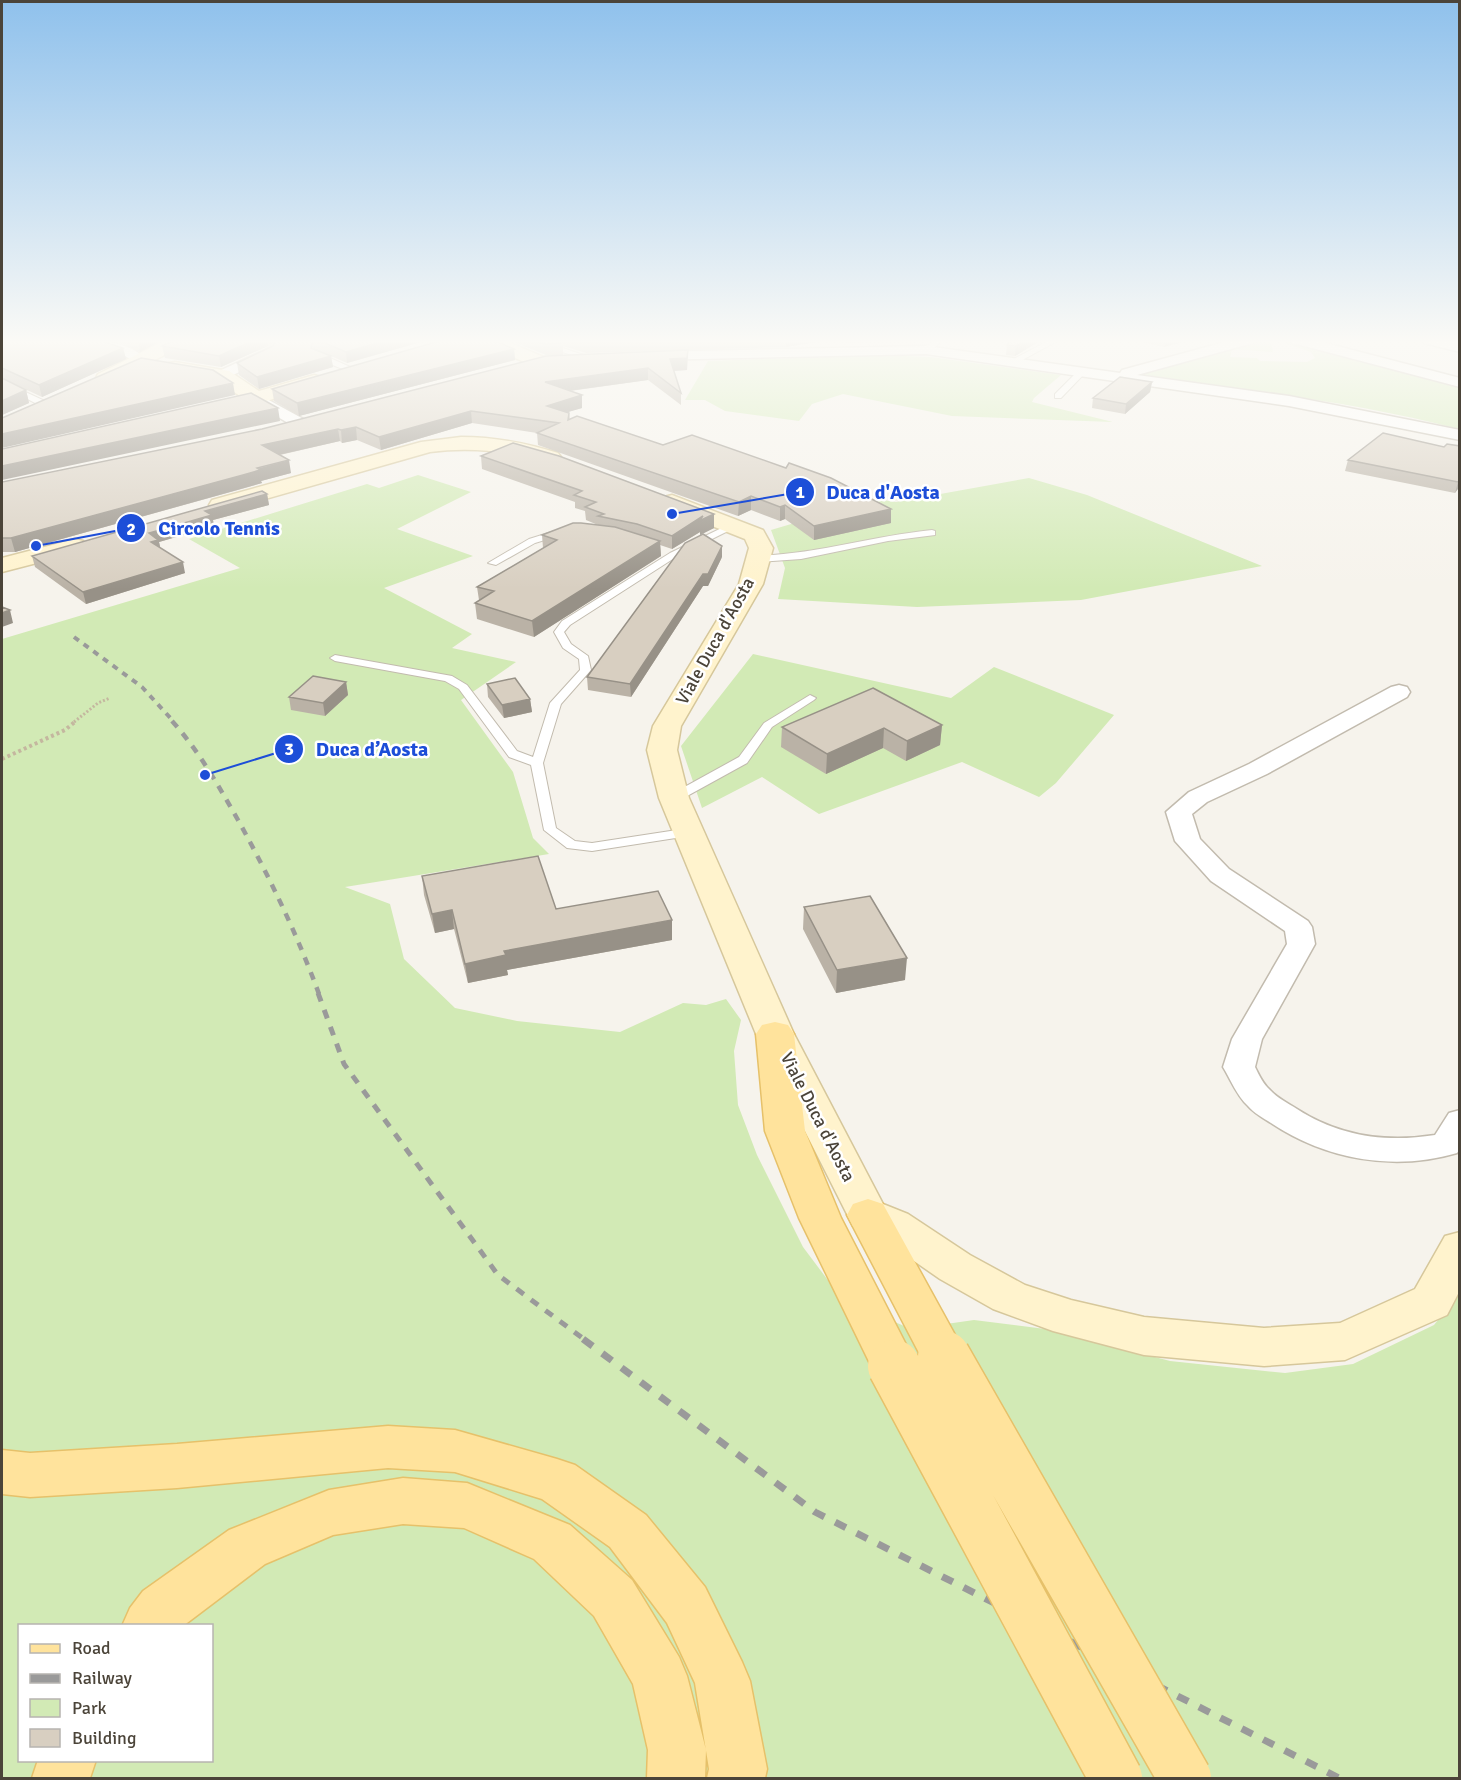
<svg xmlns="http://www.w3.org/2000/svg" width="1461" height="1780" font-family="Signika,sans-serif">
	<rect width="100%" height="100%" fill="#f6f3ec"/>
	<!-- green -->
	<path fill="#d2eab5" fill-rule="evenodd" d="M1262,340L1271,343L1273,352L1232,349L1230,357L1257,358L1260,361L1307,362L1315,358L1311,352L1284,343L1286,341L1459,388V429C1352,401 1241,389 1131,375Z
		M881,355L931,357L1061,375L1034,398L1032,402L1113,422L952,416L843,394L812,404L799,421L725,411L705,400H685L708,361Z
		M418,475L471,492L397,529L473,556L384,588L472,634L452,648L516,662L461,700L513,772L533,838L549,854L345,887L390,904L404,959L455,1008L517,1021L620,1032L683,1003L706,1005L726,999L741,1020L734,1051L738,1105L757,1155L803,1247L842,1299L911,1329L974,1320L1053,1330L1170,1361L1285,1373L1353,1364L1434,1325L1459,1294V1778H2V639L240,568L189,539L367,484L379,488ZM20,1626H212V1760H20Z
		M1029,478L1087,495L1262,566L1081,600L917,607L778,599L785,568L771,530L875,499L896,502Z
		M753,654L951,698L994,667L1114,715L1056,783L1039,797L962,762L819,814L762,777L702,808L681,746Z"/>
	<g fill="none" stroke-linecap="round" stroke-linejoin="round">
		<defs>
			<path id="lane" d="M527,340H538L596,359L589,361Z
				M935,340H943L929,352H923V348Z
				M1050,340H1059L1015,364L1008,362Z
				M315,354H321L357,370L350,372L315,358Z
				M1079,370L1086,372L1061,398H1055V394Z
				M2,381L49,403L50,405L43,407L2,386Z
				M732,523L740,525L676,557L570,625L564,632L571,644L588,656L591,670L561,704L543,763L556,828L575,841L592,843L690,828L695,829L696,832L695,835L592,851L567,848L544,830L531,765L509,757L459,689L445,681L335,661L330,658L335,655L452,676L467,685L517,751L533,757L550,703L580,670L579,659L563,648L554,632L562,621L670,553Z
				M558,530L563,533L561,535L535,543L496,565L488,563L529,539Z
				M932,530L935,531V535L888,541L801,559L757,562L752,559L757,556C816,554 873,536 932,530Z
				M810,695L816,698L814,700L772,727L747,763L678,801H670L668,798L670,795L739,757L764,723Z"/>
			<path id="street" d="M80,340C102,340 132,342 147,361L140,365L125,356L82,343Z
				M1232,340H1255L1253,343L1137,375L1289,396L1460,430V440L1289,406L926,354L652,360L645,356L652,352L926,346L1120,373L1122,370Z
				M1291,340H1314L1460,378V387L1293,343Z
				M1422,340H1446L1460,343V352L1424,343Z
				M269,348L274,349L276,352L274,355L227,378H217L214,375L217,372Z
				M256,393L307,421L309,424L307,427H295L254,403L247,405L239,400L241,397Z
				M1399,685L1407,687L1410,692L1407,697L1267,774L1207,802L1192,814L1200,839L1229,869L1308,921L1312,927L1315,944L1262,1039L1255,1067C1259,1075 1263,1084 1270,1090C1277,1098 1288,1103 1297,1109C1339,1136 1385,1143 1435,1135L1449,1113L1460,1110V1149L1457,1153C1393,1172 1325,1159 1271,1123C1263,1118 1254,1113 1248,1106C1237,1096 1231,1080 1223,1067L1232,1039L1287,944L1285,931L1211,881L1175,841L1166,812L1189,792L1249,764L1391,687Z"/>
			<path id="secondary" d="M166,340H189L186,344L112,382H98L96,378L98,374Z
				M479,340H503L546,358L549,362L546,366H534L482,344Z
				M175,362L229,371L259,391L314,375L321,377L323,381L321,385L256,404L249,402L216,380L169,371L166,367L169,363Z
				M461,437C495,437 526,443 558,453L561,457L558,461L551,463C507,452 475,446 430,452L220,512L212,510L209,505L212,500L421,442Z
				M672,495L763,530L773,548L763,584L681,726L677,750L689,798L794,1034L883,1204L908,1214L970,1255L1025,1285L1071,1300L1144,1317L1264,1328L1340,1323L1415,1289L1445,1236L1460,1232V1290L1447,1315L1345,1360L1264,1366L1144,1355L1053,1331L993,1309L940,1279L878,1236L853,1226L756,1034L659,798L647,750L653,726L739,584L749,548L745,539L664,507L661,502L664,497Z
				M75,539L83,541L87,546L83,551L2,572V558Z"/>
			<path id="primary" d="M775,1022L788,1025L794,1034L805,1131L841,1218L917,1366L910,1380L894,1385L878,1380L799,1218L765,1131L756,1034L762,1025Z
				M868,1199L883,1204L960,1344L967,1357L960,1370L944,1376L928,1370L847,1215L853,1204Z
				M388,1426L455,1430L557,1459L575,1465L646,1515L705,1587L742,1662L750,1681L767,1769L765,1778H707L709,1769L695,1683L667,1623L610,1547L542,1499L455,1472L388,1468L177,1488L30,1497L2,1494V1450L30,1453L177,1444Z
				M403,1478L467,1483L570,1525L632,1580L679,1657L687,1676L706,1750L705,1778H647L648,1750L633,1684L594,1616L534,1559L464,1528L403,1524L333,1535L265,1564L183,1626H122L130,1608L143,1591L229,1530L329,1490Z
				M38,1760H96L90,1778H32Z"/>
		</defs>
		<!-- lane casing -->
		<use href="#lane" stroke="#c2bbae" stroke-width="2"/>
		<!-- street casing -->
		<use href="#street" stroke="#c2bbae" stroke-width="3"/>
		<!-- secondary casing -->
		<use href="#secondary" stroke="#d6c79b" stroke-width="3"/>
		<!-- primary casing -->
		<use href="#primary" stroke="#e6c16a" stroke-width="3"/>
		<!-- path-far1 -->
		<path stroke="#c4b79f" stroke-width="3" stroke-dasharray="2 2" stroke-linecap="butt" d="M74,722L98,703L110,698"/>
		<!-- path -->
		<path stroke="#c4b79f" stroke-width="4" stroke-dasharray="3 3" stroke-linecap="butt" d="M2,759L65,730L76,721"/>
		<!-- lane -->
		<use href="#lane" fill="#fff" fill-rule="evenodd"/>
		<!-- street -->
		<use href="#street" fill="#fff" fill-rule="evenodd"/>
		<!-- secondary -->
		<use href="#secondary" fill="#fff3cd" fill-rule="evenodd"/>
		<!-- primary -->
		<use href="#primary" fill="#ffe39c" fill-rule="evenodd"/>
		<!-- rail-far3 -->
		<path stroke="#9a9a9a" stroke-width="4" stroke-dasharray="6 6" stroke-linecap="butt" d="M74,637L142,687L174,722"/>
		<!-- rail-far2 -->
		<path stroke="#9a9a9a" stroke-width="4.5" stroke-dasharray="8 8" stroke-linecap="butt" d="M172,721C199,751 218,785 238,820C269,876 297,934 319,994"/>
		<!-- rail-far1 -->
		<path stroke="#9a9a9a" stroke-width="5" stroke-dasharray="9 9" stroke-linecap="butt" d="M318,993L344,1064L498,1275L585,1340"/>
		<!-- rail -->
		<path stroke="#9a9a9a" stroke-width="7" stroke-dasharray="12 12" stroke-linecap="butt" d="M583,1339L815,1512L1339,1778"/>
		<defs>
			<path id="primary-bridge" d="M944,1357L1185,1778
				M894,1366L1116,1778"/>
		</defs>
		<!-- primary-bridge casing -->
		<use href="#primary-bridge" stroke="#e6c16a" stroke-width="55" stroke-linecap="butt"/>
		<!-- primary-bridge -->
		<use href="#primary-bridge" stroke="#ffe39c" stroke-width="52"/>
	</g>
	<!-- wall -->
	<path fill="#bab2a6" d="M2,340L123,348L126,359L42,397L10,382L26,390L29,403L2,415Z
		M104,340H162L140,352L117,341Z
		M175,340H428L347,363L331,356L333,367L259,389L239,375L237,363L271,346H268L221,367L165,358L162,346Z
		M509,340H828L786,347L688,350L687,370L674,371L681,393V405L648,380L570,391L582,395V408L567,412L569,413L570,419L891,509V523L814,540L785,519L780,521L751,510L738,516L538,445L537,433L472,423L381,450L357,440L342,443L340,441L280,455L291,473L261,481L262,483L245,488L15,552H2V482L683,350L586,353L563,346V355H546Z
		M845,340H922V342L846,343Z
		M1041,340L1015,356L1006,355L1007,345Z
		M1143,340H1190L1164,347L1143,342Z
		M514,349L515,360L299,416L274,401L272,389Z
		M1152,382L1150,392L1125,414L1092,408L1093,398Z
		M1444,447L1460,486L1455,493L1345,471L1348,460Z
		M481,456L714,514V528L700,535V532L672,549L660,545L661,556L534,637L477,619L475,603L479,600L477,587L543,548L542,535L598,525L586,520L585,511L575,508V502L482,469Z
		M267,494L269,505L213,520L214,526L159,542L160,547L185,573L86,604L35,567L32,556Z
		M722,557L708,586H703L631,697L588,690L587,677Z
		M346,682L348,695L325,716L291,710L289,697Z
		M487,684L530,699L532,712L504,718L488,697Z
		M942,725L940,745L906,761L883,748L826,774L781,747L782,727Z
		M422,876L556,909L672,940L507,970L508,975L468,983L454,929L435,933L424,895Z
		M804,907L905,980L836,993L803,929Z"/>
	<!-- shaded-wall -->
	<path fill="#979187" d="M138,340H162L140,352Z
		M254,340H267L268,346L221,367L219,356Z
		M387,340H428L347,363L346,352Z
		M786,340H828L786,347Z
		M1026,340H1041L1015,356L1016,346Z
		M1165,340H1190L1164,347Z
		M123,348L126,359L42,397L39,385Z
		M514,349L515,360L299,416L297,403Z
		M688,350L687,370L671,371L670,359Z
		M331,356L333,367L259,389L257,377Z
		M648,368V380L546,394L545,382Z
		M1152,382L1150,392L1125,414L1126,404Z
		M233,383L235,395L2,448V434Z
		M26,390L29,403L2,415V401Z
		M582,395V408L548,418L547,406Z
		M278,408L280,421L2,480V466Z
		M471,411L472,423L381,450L379,437Z
		M356,427L357,440L342,443L341,430Z
		M338,429L340,441L265,458L262,445Z
		M289,460L291,473L261,481L262,483L15,552L11,538Z
		M1460,479V486L1455,493L1458,482Z
		M267,494L269,505L213,520L214,526L159,542L161,551L153,553L149,533L205,511Z
		M751,496V510L738,516L739,502Z
		M785,505V519L780,521V507Z
		M891,509V523L814,540V526Z
		M714,514V528L700,535V532L672,549V536L703,516Z
		M660,541L661,556L534,637L532,621Z
		M722,546V557L708,586H703L631,697L630,684Z
		M183,562L185,573L86,604L83,592Z
		M10,610L13,623L2,627V613Z
		M346,682L348,695L325,716L323,703Z
		M530,699L532,712L504,718L502,705Z
		M942,725L940,745L906,761L907,741Z
		M884,728L883,748L826,774L827,754Z
		M452,910L454,929L435,933L432,914Z
		M672,920V940L507,970L508,975L468,983L465,964L504,951Z
		M907,958L905,980L836,993L837,970Z"/>
	<!-- building -->
	<path fill="#d8cfc1" stroke="#979187" stroke-width="1.5" d="M2,340H99L123,348L39,385L2,368Z
		M175,340H254L219,356L162,346Z
		M276,340H387L346,352L320,341L313,340L311,348L331,356L257,377L237,363L273,346Z
		M443,340H493L514,349L297,403L272,389Z
		M535,340H553L562,343L545,344Z
		M579,340H648L586,342Z
		M1011,340H1026L1016,346L1007,345Z
		M688,350L687,358L670,359L681,393L648,368L545,382L582,395L547,406L569,413L568,420L577,416L663,445L692,435L786,468L789,463L831,478L891,509L814,526L785,505L780,507L751,496L739,502L537,433L559,423L471,411L379,437L356,427L341,430L338,429L262,445L289,460L257,468L260,470L243,475L11,538H2V482L262,429L546,356Z
		M141,358L213,370L233,383L2,434V418Z
		M1120,377L1152,382L1126,404L1093,398Z
		M2,378L26,390L2,401Z
		M251,393L278,408L2,466V449Z
		M1383,433L1444,447L1447,444L1460,446V479L1458,482L1348,460Z
		M513,443L559,456L714,514L699,521L703,516L672,536L637,524L598,516L604,514L585,507L596,502L574,495L582,491L481,456Z
		M262,491L267,494L205,511L212,515L149,533L158,540L151,542L183,562L83,592L32,556Z
		M573,523H581L615,527L660,541L532,621L475,603L494,591L477,587L557,540L542,535Z
		M703,534L722,546L708,574H703L630,684L587,677L685,543Z
		M2,607L10,610L2,613Z
		M313,676L346,682L323,703L289,697Z
		M515,678L530,699L502,705L487,684Z
		M873,688L942,725L907,741L884,728L827,754L782,727Z
		M538,856L556,909L658,891L672,920L504,951L506,955L465,964L452,910L432,914L422,876Z
		M870,896L907,958L837,970L804,907Z"/>
	<!-- sky -->
	<linearGradient id="sky" x2="0" y2="1"><stop stop-color="#8fc1ec"/><stop offset="0.58" stop-color="#fbfaf6"/><stop offset="1" stop-color="#fbfaf6" stop-opacity="0"/></linearGradient>
	<rect width="1461" height="589" fill="url(#sky)"/>
	<g text-anchor="middle" dominant-baseline="central" stroke-width="5" stroke-linejoin="round" paint-order="stroke">
		<!-- street labels -->
		<g font-size="18" fill="#4b4439" stroke="#fff">
			<text transform="translate(715 641) rotate(-61)">Viale Duca d'Aosta</text>
			<text transform="translate(818 1117) rotate(63)">Viale Duca d'Aosta</text>
		</g>
	</g>
	<!-- callouts -->
	<path fill="none" stroke="#1d4ed8" stroke-width="2" d="M672 514L800 492M36 546L131 528M205 775L289 749"/>
	<g fill="#1d4ed8" stroke="#fff" stroke-width="2">
		<circle cx="672" cy="514" r="6"/>
		<circle cx="36" cy="546" r="6"/>
		<circle cx="205" cy="775" r="6"/>
		<circle cx="800" cy="492" r="15"/>
		<circle cx="131" cy="528" r="15"/>
		<circle cx="289" cy="749" r="15"/>
	</g>
	<g font-size="18" text-anchor="middle" font-weight="bold" fill="#fff">
		<text x="800" y="498">1</text>
		<text x="131" y="535">2</text>
		<text x="289" y="755">3</text>
	</g>
	<g font-size="20" text-anchor="middle" font-weight="bold" fill="#1d4ed8" stroke="#fff" stroke-width="5" stroke-linejoin="round" paint-order="stroke">
		<text x="883" y="499">Duca d'Aosta</text>
		<text x="219" y="535">Circolo Tennis</text>
		<text x="372" y="756">Duca d’Aosta</text>
	</g>
	<!-- border -->
	<rect width="1461" height="1780" fill="none" stroke="#4b4439" stroke-width="6"/>
	<!-- legend -->
	<rect x="18" y="1624" width="195" height="138" fill="#ffffff" stroke="#b7b4b0" stroke-width="1.5"/>
	<rect x="30" y="1644" width="30" height="9" fill="#ffe39c" stroke="#b7b4b0" stroke-width="1.5"/>
	<text x="72" y="1654" font-size="18" fill="#4b4439">Road</text>
	<rect x="30" y="1674" width="30" height="9" fill="#9a9a9a" stroke="#b7b4b0" stroke-width="1.5"/>
	<text x="72" y="1684" font-size="18" fill="#4b4439">Railway</text>
	<rect x="30" y="1699" width="30" height="18" fill="#d2eab5" stroke="#b7b4b0" stroke-width="1.5"/>
	<text x="72" y="1714" font-size="18" fill="#4b4439">Park</text>
	<rect x="30" y="1729" width="30" height="18" fill="#d8cfc1" stroke="#b7b4b0" stroke-width="1.5"/>
	<text x="72" y="1744" font-size="18" fill="#4b4439">Building</text>
</svg>
